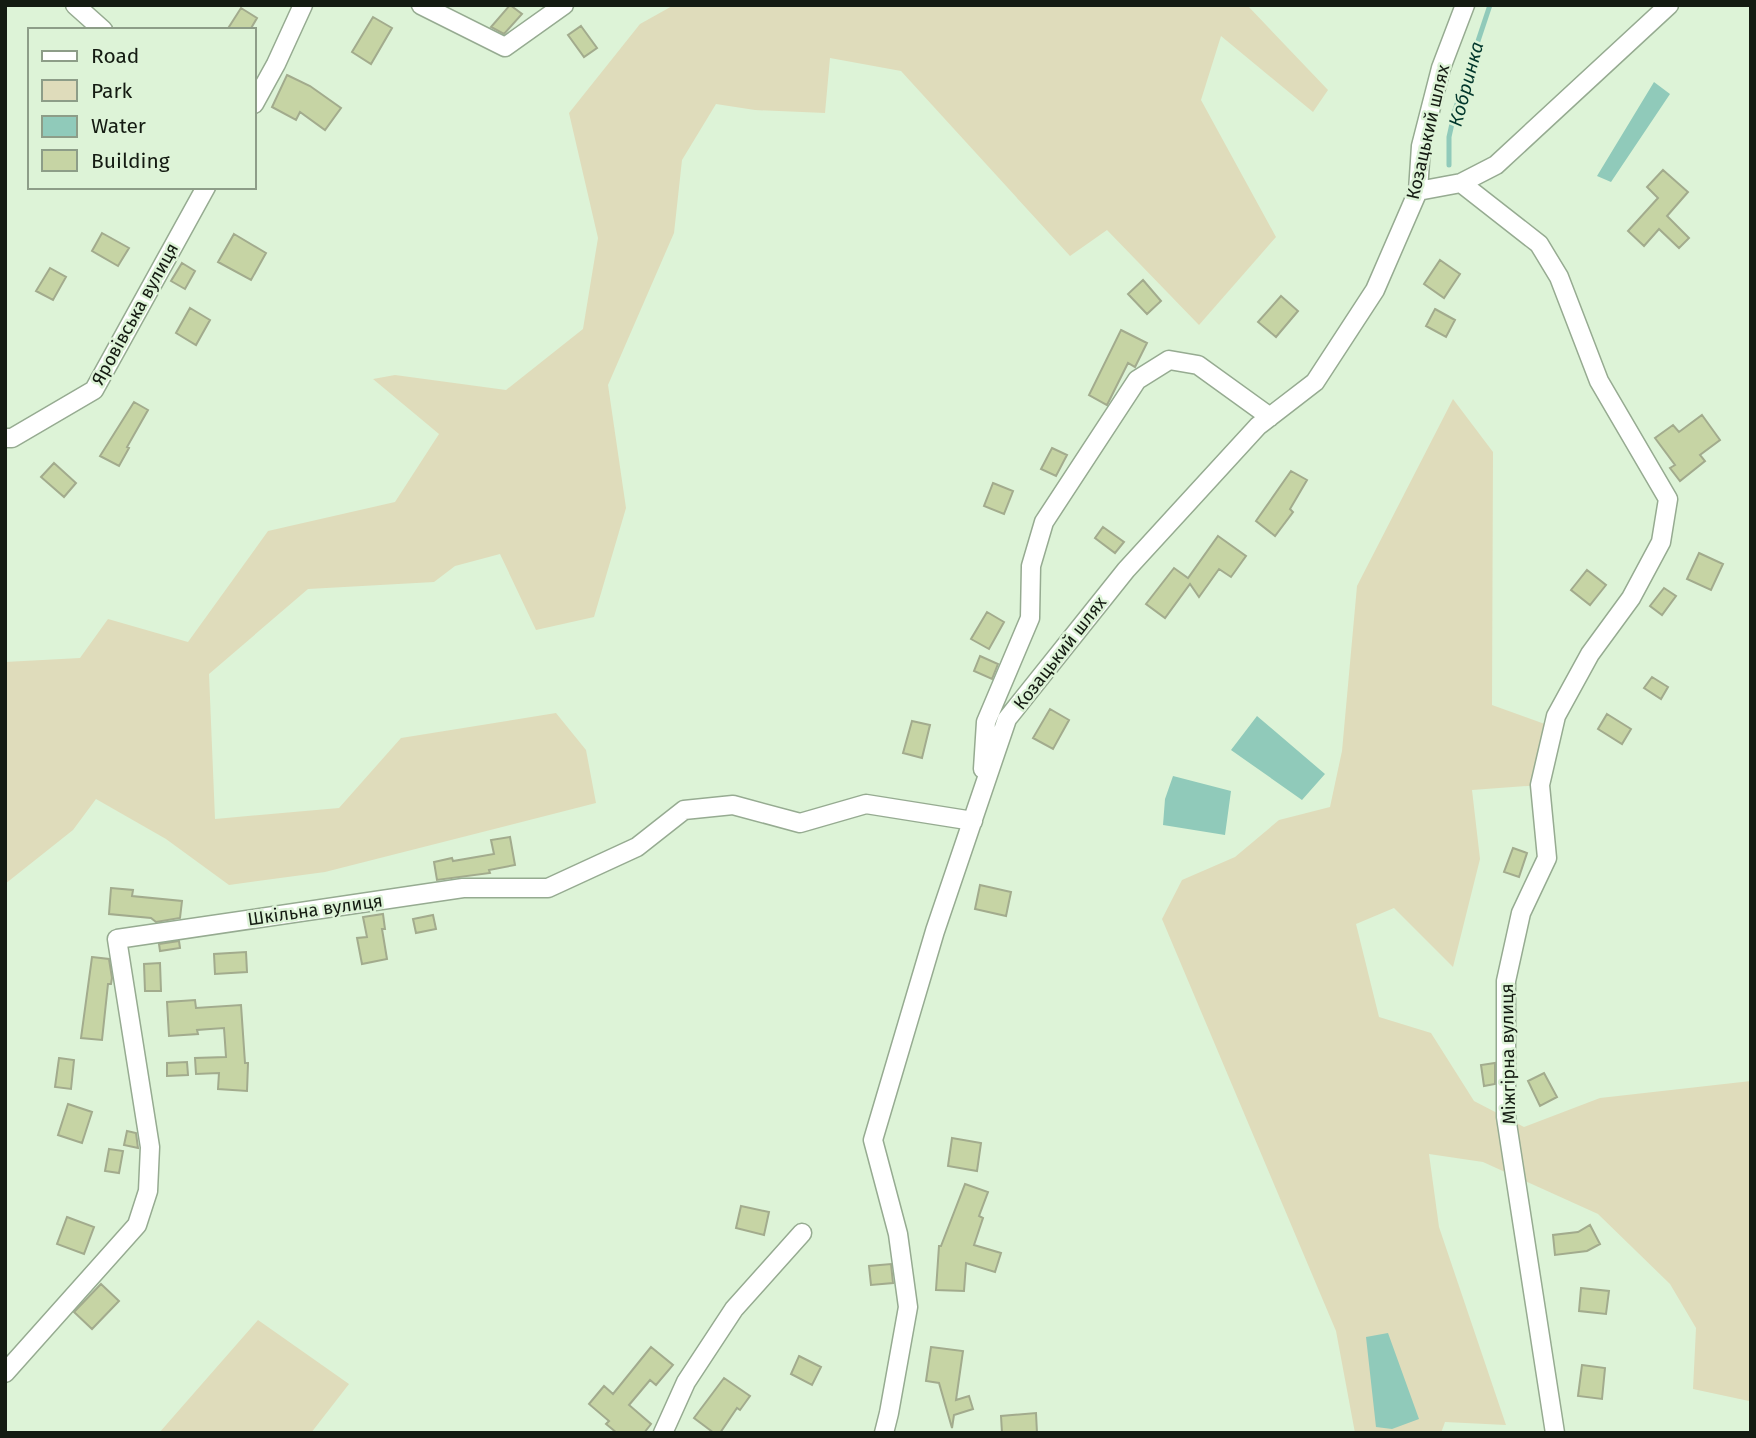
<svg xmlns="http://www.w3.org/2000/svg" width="1756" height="1438" font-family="'Fira Sans',sans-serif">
	<rect width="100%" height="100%" fill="#ddf3d7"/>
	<!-- green -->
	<path fill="#dfdcbb" d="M674,5H1247L1328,90L1313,112L1221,36L1201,100L1276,237L1199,325L1107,230L1070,256L901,71L830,58L825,113L755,110L716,104L682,160L674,233L608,385L626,508L594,617L536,630L500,554L455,566L434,582L308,589L209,674L215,819L339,808L401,738L556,713L586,750L596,803L325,872L229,885L166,839L96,799L73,830L5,884V662L80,658L108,619L188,642L268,531L395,502L439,434L373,379L395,375L506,390L583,329L598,238L569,113L640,24Z
		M1453,399L1493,452L1492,705L1553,727L1540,785L1472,790L1480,859L1453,967L1394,908L1356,924L1379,1017L1431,1033L1474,1101L1524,1127L1600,1098L1751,1081V1417L1749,1401L1693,1389L1696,1328L1670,1284L1598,1214L1483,1162L1429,1154L1439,1227L1506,1425L1445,1422L1441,1433H1355L1336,1331L1162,919L1182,880L1235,857L1279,820L1330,807L1342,751L1357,586Z
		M258,1320L349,1384L311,1433H159Z"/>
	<!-- water -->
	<path fill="#90caba" d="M1654,82L1670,94L1611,182L1597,176Z
		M1257,716L1325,774L1302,800L1231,750Z
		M1173,776L1231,791L1225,835L1163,825L1165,799Z
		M1388,1333L1419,1419L1392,1429L1376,1427L1366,1337Z"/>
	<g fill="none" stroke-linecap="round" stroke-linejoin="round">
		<!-- stream -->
		<path stroke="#90caba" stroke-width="5" d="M1449,165V137L1455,110L1490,5"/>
	</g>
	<!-- building -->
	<path fill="#c6d4a4" stroke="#a2ab8d" stroke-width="2" d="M510,5L522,14L504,34L491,27Z
		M241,8L257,18L250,30H227Z
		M373,17L392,28L371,64L352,52Z
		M581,26L597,48L584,57L568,35Z
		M287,75L310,86L341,108L325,130L300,112L296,120L272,107Z
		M1663,170L1688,192L1667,216L1689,238L1679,248L1659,229L1644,246L1628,231L1658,198L1647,187Z
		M102,233L129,248L118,266L92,251Z
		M234,234L266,253L251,280L218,262Z
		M1440,260L1460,274L1444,298L1424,284Z
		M182,263L195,271L185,289L171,281Z
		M50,268L66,277L53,300L36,291Z
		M1143,280L1161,301L1147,314L1128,294Z
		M1281,296L1298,311L1276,337L1258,322Z
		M190,308L210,320L196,345L176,333Z
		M1435,309L1455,320L1446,337L1426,326Z
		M1121,330L1147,343L1135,367L1128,363L1107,405L1089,395Z
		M134,402L148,410L127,447L129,448L119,466L100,456Z
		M1702,415L1720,440L1700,455L1705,461L1680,481L1670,468L1675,465L1655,438L1673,425L1679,432Z
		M1052,448L1067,455L1056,476L1041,469Z
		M54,463L76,483L64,497L41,477Z
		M1291,471L1307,480L1290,509L1293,512L1275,536L1256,521Z
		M993,483L1013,491L1004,514L984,506Z
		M1103,527L1124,542L1115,553L1095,538Z
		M1218,536L1246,556L1231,577L1219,569L1199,597L1190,584L1165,618L1146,604L1174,568L1188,578Z
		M1699,553L1723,564L1711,590L1687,579Z
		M1587,570L1606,585L1590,605L1571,590Z
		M1664,588L1676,596L1662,615L1650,606Z
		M987,612L1004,622L989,649L971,639Z
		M980,656L998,664L992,679L974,671Z
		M1652,677L1668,687L1661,699L1644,688Z
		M1050,709L1069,720L1053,749L1033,738Z
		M1607,714L1631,729L1622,744L1598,729Z
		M912,721L930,725L922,758L903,753Z
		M510,837L515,865L489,870L490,873L437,880L434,862L452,858L453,861L494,854L491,840Z
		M1513,848L1527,853L1519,877L1504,872Z
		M980,885L1011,892L1006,916L975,909Z
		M111,888L133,890L132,896L182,901L180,918L156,922L151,918L109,914Z
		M383,914L385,929H382L387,959L362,964L357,938L367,937L363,917Z
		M433,915L436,929L416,933L413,919Z
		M179,941L180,948L160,951L159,944Z
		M246,952L247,972L215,974L214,954Z
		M92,957L109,959L112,978L111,984H108L102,1040L81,1038Z
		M160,963L161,991H145L144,964Z
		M195,1000L196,1008L241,1005L245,1063H248L247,1091L218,1089L219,1073L196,1074L195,1058L226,1057L224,1028L197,1030L198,1034L169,1036L167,1002Z
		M59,1058L74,1060L71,1089L55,1087Z
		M187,1062L188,1075L167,1076V1063Z
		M1495,1063V1084L1484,1086L1481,1065Z
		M1544,1073L1557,1097L1540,1106L1528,1081Z
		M68,1104L92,1112L82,1143L58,1135Z
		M127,1131L136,1133L138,1148L124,1145Z
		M952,1138L981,1143L977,1171L948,1166Z
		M109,1149L123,1151L119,1173L105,1171Z
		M965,1184L988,1192L979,1216L983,1218L974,1245L1001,1253L995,1272L966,1263L964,1291L936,1290L939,1246H941Z
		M741,1206L769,1212L764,1235L736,1228Z
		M67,1217L94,1227L84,1254L57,1244Z
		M1590,1225L1600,1244L1587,1251L1555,1255L1553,1235L1578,1232Z
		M891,1264L893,1283L871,1285L869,1266Z
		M101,1284L119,1301L92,1329L74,1312Z
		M1581,1288L1609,1291L1606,1314L1579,1311Z
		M651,1347L673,1365L656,1385L650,1380L629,1405L651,1424L644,1433H617L606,1424L609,1421L589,1404L604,1386L613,1394Z
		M931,1347L963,1351L956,1400L969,1396L973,1409L954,1415L952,1428L939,1383L926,1381Z
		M799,1356L821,1367L812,1385L791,1374Z
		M1582,1365L1605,1368L1602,1399L1578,1396Z
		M724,1378L750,1396L740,1410L737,1408L720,1433H714L694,1418Z
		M1036,1413L1037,1433H1002L1001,1416Z"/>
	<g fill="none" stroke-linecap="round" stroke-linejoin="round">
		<defs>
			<path id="street" d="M75,5L103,30
				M421,5L505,47L564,5
				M254,104L276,64L303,5
				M1461,183L1539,244L1559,277L1599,381L1668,499L1661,542L1631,598L1590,654L1556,716L1540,785L1547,858L1521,913L1506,981V1117L1555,1433
				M1418,191L1461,183L1496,165L1669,5
				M5,438H12L94,390L206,187
				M983,769L986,722L1030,618L1031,566L1044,522L1137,380L1169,360L1198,365L1270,417
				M5,1373L137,1225L148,1191L150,1147L117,939L463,888H548L637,847L684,810L733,805L800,823L866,804L973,821
				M663,1433L686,1382L734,1309L802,1233
				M884,1433L889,1413L908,1307L898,1234L873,1140L935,931L1007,719L1126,570L1258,426L1315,382L1375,290L1418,191L1421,146L1441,68L1465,5"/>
		</defs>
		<!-- street casing -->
		<use href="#street" stroke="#96ab91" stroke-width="21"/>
		<!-- street -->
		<use href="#street" stroke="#fff" stroke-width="18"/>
	</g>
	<g text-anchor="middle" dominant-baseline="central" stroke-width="5" stroke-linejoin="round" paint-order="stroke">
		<!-- street labels -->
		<g font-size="18" fill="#141b12" stroke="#ddf3d7">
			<text transform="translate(1428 132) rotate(-77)">Козацький шлях</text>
			<text transform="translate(135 314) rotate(-61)">Яровівська вулиця</text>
			<text transform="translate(1060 653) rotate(-52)">Козацький шлях</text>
			<text transform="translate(315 910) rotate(-8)">Шкільна вулиця</text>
			<text transform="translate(1508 1054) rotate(-91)">Міжгірна вулиця</text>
		</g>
		<!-- water labels -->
		<g font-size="19" font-style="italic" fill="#00362b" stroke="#ddf3d7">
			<text transform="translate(1466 84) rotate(-75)">Кобринка</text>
		</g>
	</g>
	<!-- border -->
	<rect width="1756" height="1438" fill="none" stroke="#141b12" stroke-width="14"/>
	<!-- legend -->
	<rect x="28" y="28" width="228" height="161" fill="#ddf3d7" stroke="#8d9d88" stroke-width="2"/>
	<rect x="42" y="51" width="35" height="10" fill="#ffffff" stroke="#8d9d88" stroke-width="2"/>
	<text x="91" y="63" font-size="21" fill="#141b12">Road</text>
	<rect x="42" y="80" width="35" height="21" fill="#dfdcbb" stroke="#8d9d88" stroke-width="2"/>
	<text x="91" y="98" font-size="21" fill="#141b12">Park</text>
	<rect x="42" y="116" width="35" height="21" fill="#90caba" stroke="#8d9d88" stroke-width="2"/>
	<text x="91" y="133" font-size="21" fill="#141b12">Water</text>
	<rect x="42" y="150" width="35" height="21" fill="#c6d4a4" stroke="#8d9d88" stroke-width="2"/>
	<text x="91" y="168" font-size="21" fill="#141b12">Building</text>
</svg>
